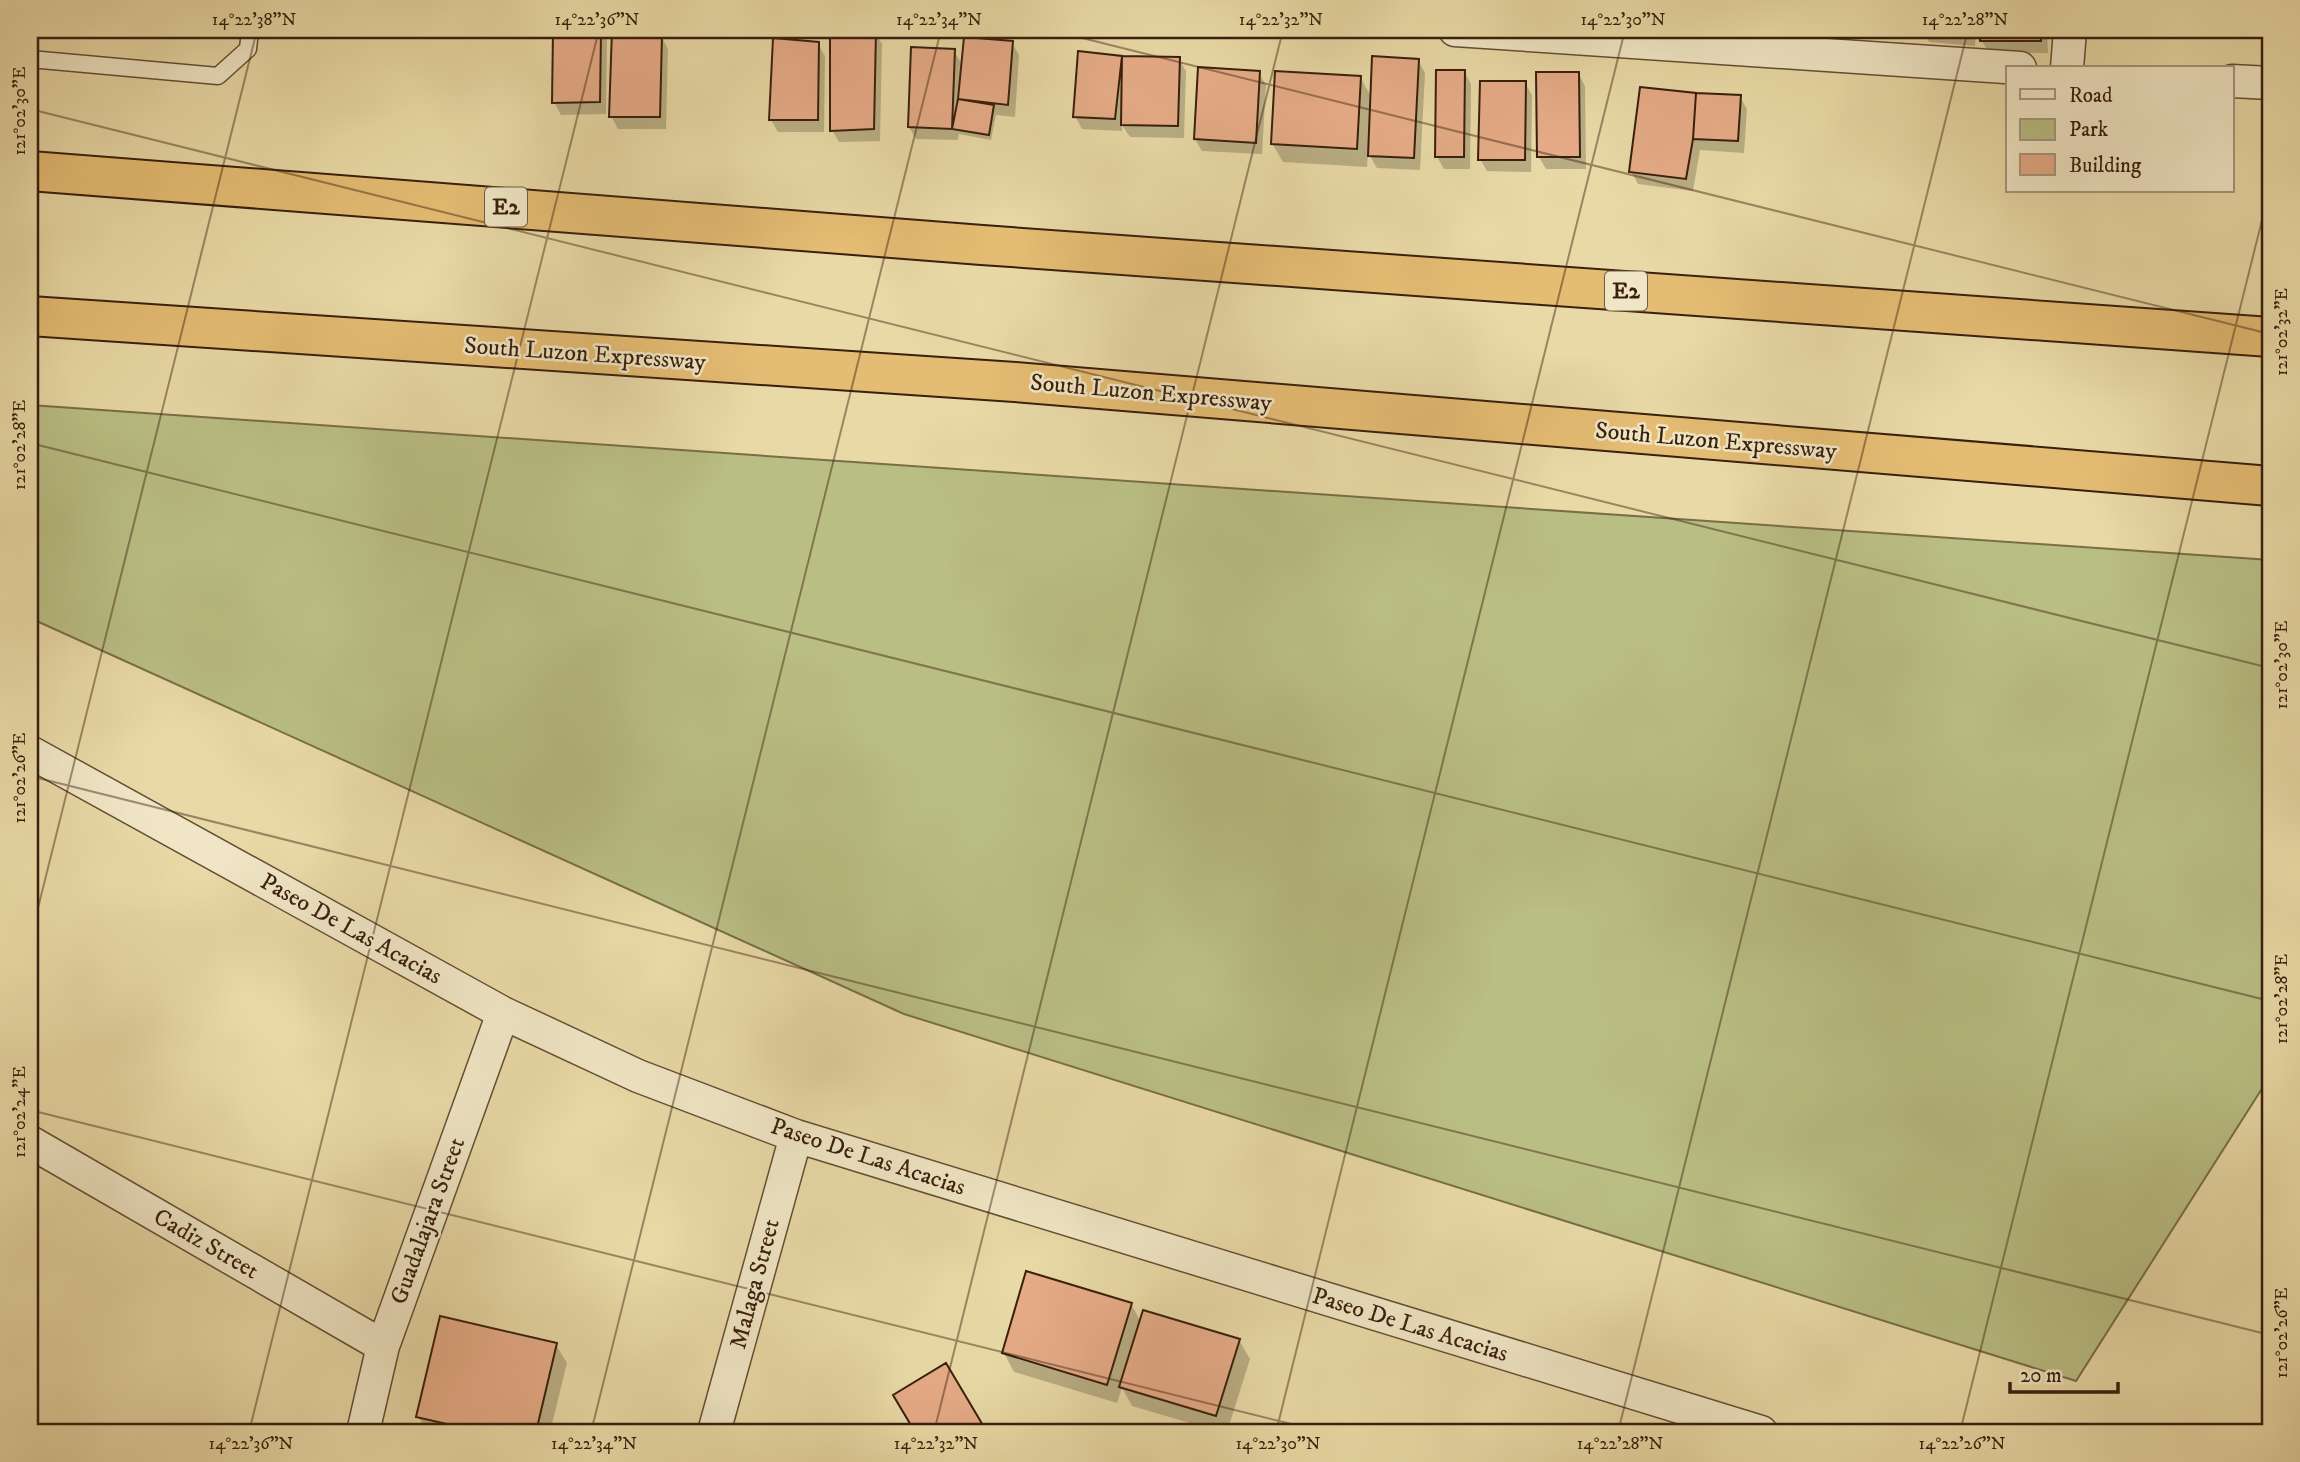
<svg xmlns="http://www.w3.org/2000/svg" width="2300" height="1462" font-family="'IM FELL DW Pica',serif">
	<rect width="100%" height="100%" fill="#e8d9a6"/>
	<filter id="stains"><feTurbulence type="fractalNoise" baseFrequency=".00286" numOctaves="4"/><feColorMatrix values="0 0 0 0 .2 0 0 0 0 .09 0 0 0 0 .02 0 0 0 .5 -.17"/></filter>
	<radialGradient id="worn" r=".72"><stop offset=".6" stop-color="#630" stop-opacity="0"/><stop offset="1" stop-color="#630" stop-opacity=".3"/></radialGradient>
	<!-- green -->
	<path fill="#b9be84" stroke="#796e48" stroke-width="2" d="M30,405L2270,560V1076L2076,1381L904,1014L30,618Z"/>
	<!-- shadow -->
	<path fill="#0003" d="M555,30H604L607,36L606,114L561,115L554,102Z
		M614,30H654V36H661L668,49L666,129H618L611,116Z
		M1702,30H1753V42L1709,40Z
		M1879,30H1912L1910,39L1881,33Z
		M1922,30H1976L1975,46L1929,42Z
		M1982,30H2047L2048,53H1989L1982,41Z
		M875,32L882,44L880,141L839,142L832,130Z
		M1012,43L1019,55L1015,117L996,115L991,140L959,134L958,140L916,139L909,127L954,51L963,66Z
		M818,44L825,56L824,132H778L771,120Z
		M1122,57L1179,59L1186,71L1184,138L1130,137L1122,125V131L1082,129L1075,116Z
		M1418,60L1425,73L1420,170L1377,168L1368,153L1367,167L1283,162L1272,143L1360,77L1372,98Z
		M1464,71L1471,84L1470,169H1444L1437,157Z
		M1259,73L1266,85L1262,154L1202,151L1195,139Z
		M1578,73L1585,86L1586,169H1546L1539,157Z
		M1525,83L1532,95L1531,172L1487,171L1480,159Z
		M1740,97L1747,109L1744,153L1700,150L1693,191L1638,184L1631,171Z
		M1131,1304L1141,1322L1239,1340L1250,1359L1227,1432H1220L1132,1406L1122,1388L1117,1403L1014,1372L1004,1353Z
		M30,1319L36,1330L30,1336Z
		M556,1345L567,1363L550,1432H427L418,1416Z"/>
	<!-- building -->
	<path fill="#e5ab87" stroke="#391f0d" stroke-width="2" d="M553,30H601L600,102L552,103Z
		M612,30H647V33L662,35L660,117H609Z
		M876,30L874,129L830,131V33Z
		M1920,30H1969V34Z
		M1980,30H2041V41H1980Z
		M964,37L1013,41L1008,105L958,99Z
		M773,38L819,42L818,120H769Z
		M911,47L955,49L952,129L908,127Z
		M1078,51L1122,56L1115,119L1073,117Z
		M1122,56L1180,57L1178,126L1121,125Z
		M1372,56L1419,59L1414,158L1368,156Z
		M1198,67L1260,71L1256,143L1194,139Z
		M1436,70H1465L1464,157H1435Z
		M1275,71L1361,76L1357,149L1271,144Z
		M1536,72H1579L1580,157H1537Z
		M1480,81H1526L1525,160H1478Z
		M1640,87L1696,93L1693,139L1686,179L1629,172Z
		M1696,93L1741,95L1738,141L1693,139Z
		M958,99L994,105L989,135L952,129Z
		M1026,1271L1132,1303L1107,1385L1002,1353Z
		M1143,1310L1240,1339L1216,1416L1119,1387Z
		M440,1316L557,1343L536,1432H482L416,1417Z
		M946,1363L987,1432H915L893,1395Z"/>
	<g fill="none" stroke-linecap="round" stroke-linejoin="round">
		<defs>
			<path id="service" d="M30,59L218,76L248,49L250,30"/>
			<path id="minor" d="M1455,30L2020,68
				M2067,68L2070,30
				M2232,81L2270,83
				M30,752L503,1013L638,1076L796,1136L1761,1432
				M30,1142L383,1346
				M363,1432L383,1346L503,1013
				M714,1432L796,1136"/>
			<path id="motorway" d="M30,171L982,245L2270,337
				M30,316L1015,382L2270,486"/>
		</defs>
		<!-- service casing -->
		<use href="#service" stroke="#654e33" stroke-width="19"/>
		<!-- minor casing -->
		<use href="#minor" stroke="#654e33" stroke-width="35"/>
		<!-- motorway casing -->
		<use href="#motorway" stroke="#391f0d" stroke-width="42"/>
		<!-- service -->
		<use href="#service" stroke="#f0e6c5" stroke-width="16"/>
		<!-- minor -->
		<use href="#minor" stroke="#f0e6c5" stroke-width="32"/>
		<!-- motorway -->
		<use href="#motorway" stroke="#e4bc73" stroke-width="38"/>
	</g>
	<!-- ticks -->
	<path fill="none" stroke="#391f0d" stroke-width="2" stroke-opacity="0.45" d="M1050,30L2270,334M30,109L2270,668M30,443L2270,1001M30,776L2270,1335M30,940L257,30M30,1110L1323,1432M249,1432L599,30M591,1432L941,30M934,1432L1283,30M1276,1432L1625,30M1618,1432L1968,30M1960,1432L2270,188"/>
	<g text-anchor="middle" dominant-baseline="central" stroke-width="5" stroke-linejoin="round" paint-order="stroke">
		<!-- shield labels -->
		<g fill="#f0e6c5" stroke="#705b44" stroke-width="2">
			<rect x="485" y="187.5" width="42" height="39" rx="5"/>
			<rect x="1605" y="271.5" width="42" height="39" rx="5"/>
		</g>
		<g font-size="23" font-weight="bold" fill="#391f0d">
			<text x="506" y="207">E2</text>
			<text x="1626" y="291">E2</text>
		</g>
		<!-- street labels -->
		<g font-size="24" fill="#391f0d" stroke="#f0e6c5">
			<text transform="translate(585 354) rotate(4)">South Luzon Expressway</text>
			<text transform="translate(1151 393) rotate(5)">South Luzon Expressway</text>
			<text transform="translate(1716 441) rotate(5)">South Luzon Expressway</text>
			<text transform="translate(351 929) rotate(29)">Paseo De Las Acacias</text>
			<text transform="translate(868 1157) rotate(18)">Paseo De Las Acacias</text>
			<text transform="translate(428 1221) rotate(-70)">Guadalajara Street</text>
			<text transform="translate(206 1244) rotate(30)">Cadiz Street</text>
			<text transform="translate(755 1284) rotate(-75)">Malaga Street</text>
			<text transform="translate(1410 1325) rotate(17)">Paseo De Las Acacias</text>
		</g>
	</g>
	<!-- margin -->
	<rect width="2300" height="1462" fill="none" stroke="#e8d9a6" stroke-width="77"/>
	<!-- legend -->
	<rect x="2006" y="66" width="228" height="126" fill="#f0e6c5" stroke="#a7967b" stroke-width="2"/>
	<rect x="2020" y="89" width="35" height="10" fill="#f0e6c5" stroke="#a7967b" stroke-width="2"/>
	<text x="2069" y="102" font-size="21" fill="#391f0d">Road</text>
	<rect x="2020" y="119" width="35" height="21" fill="#b9be84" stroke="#a7967b" stroke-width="2"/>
	<text x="2069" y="136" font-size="21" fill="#391f0d">Park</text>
	<rect x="2020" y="154" width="35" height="21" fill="#e5ab87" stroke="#a7967b" stroke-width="2"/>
	<text x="2069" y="172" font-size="21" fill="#391f0d">Building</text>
	<!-- scale -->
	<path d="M2010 1382v10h108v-10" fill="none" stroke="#391f0d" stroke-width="3.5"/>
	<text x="2020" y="1382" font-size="21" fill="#391f0d" stroke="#f0e6c5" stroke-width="5" paint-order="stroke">20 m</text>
	<rect x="38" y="38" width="2224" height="1386" fill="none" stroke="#391f0d" stroke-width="2.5"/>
	<g font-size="18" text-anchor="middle" fill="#391f0d">
		<text x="254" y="25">14°22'38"N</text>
		<text x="597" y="25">14°22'36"N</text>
		<text x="939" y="25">14°22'34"N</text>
		<text x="1281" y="25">14°22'32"N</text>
		<text x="1623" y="25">14°22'30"N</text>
		<text x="1965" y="25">14°22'28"N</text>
		<text transform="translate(19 111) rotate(-90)" y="6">121°02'30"E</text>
		<text transform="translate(2281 332) rotate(-90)" y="6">121°02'32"E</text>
		<text transform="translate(19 445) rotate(-90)" y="6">121°02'28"E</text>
		<text transform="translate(2281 665) rotate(-90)" y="6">121°02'30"E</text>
		<text transform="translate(19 778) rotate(-90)" y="6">121°02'26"E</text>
		<text transform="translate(2281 999) rotate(-90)" y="6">121°02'28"E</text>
		<text transform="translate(19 1112) rotate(-90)" y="6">121°02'24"E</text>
		<text transform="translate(2281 1333) rotate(-90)" y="6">121°02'26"E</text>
		<text x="251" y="1449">14°22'36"N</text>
		<text x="594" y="1449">14°22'34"N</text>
		<text x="936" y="1449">14°22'32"N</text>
		<text x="1278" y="1449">14°22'30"N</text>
		<text x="1620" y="1449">14°22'28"N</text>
		<text x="1962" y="1449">14°22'26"N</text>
	</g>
	<rect width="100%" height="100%" filter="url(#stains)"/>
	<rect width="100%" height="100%" fill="url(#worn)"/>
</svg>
